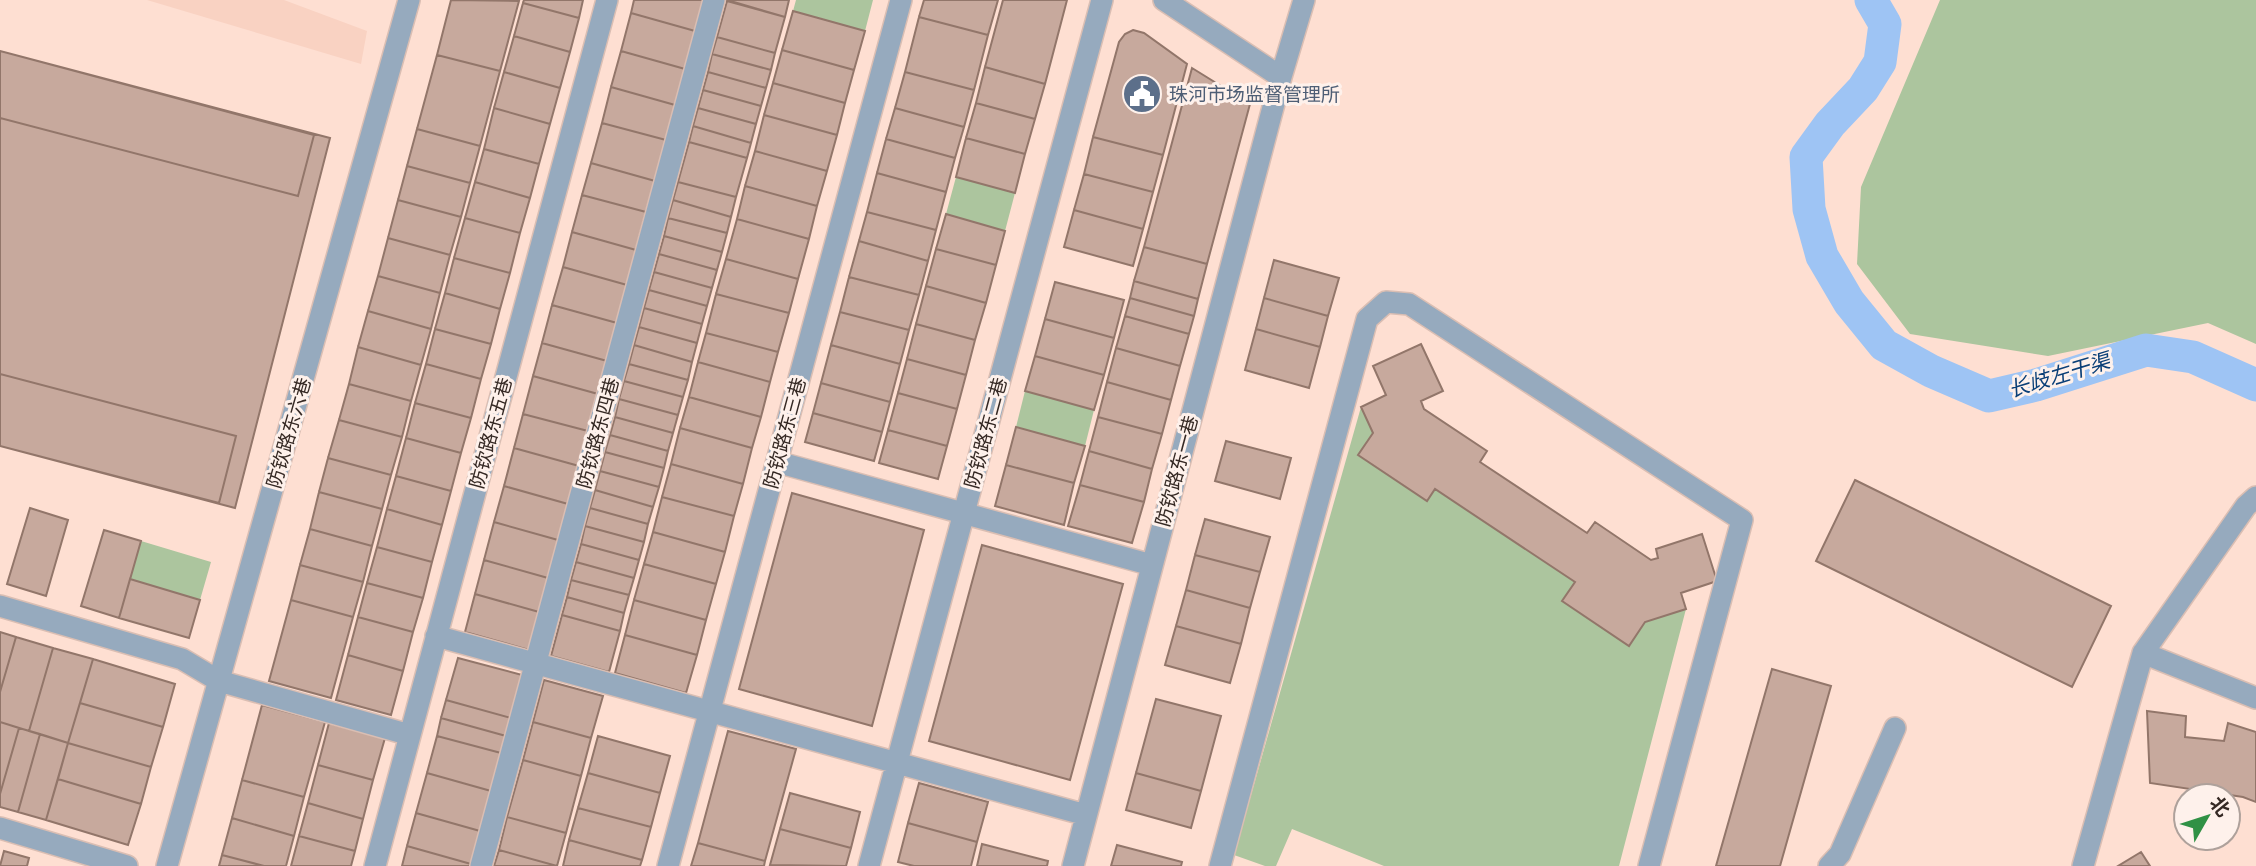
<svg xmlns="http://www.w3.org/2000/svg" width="2256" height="866" font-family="Montserrat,'Noto Sans SC',sans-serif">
	<rect width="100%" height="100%" fill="#fedfd2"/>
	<!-- built -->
	<path fill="#f9d2c2" d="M147,0H284L367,31L361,64Z"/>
	<!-- green -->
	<path fill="#acc59e" d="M796,0H873L865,31L793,11Z
		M1940,0H2256V344L2208,323L2048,356L1910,334L1857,264L1861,187Z
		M956,177L1015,193L1005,231L946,214Z
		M1025,391L1094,410L1085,446L1016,427Z
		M1361,407L1373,433L1358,455L1427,501L1435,489L1575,582L1562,601L1629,646L1645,622L1686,609L1619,866H1384L1292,829L1276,866H1265L1234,855Z
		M141,541L211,562L200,600L130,579Z"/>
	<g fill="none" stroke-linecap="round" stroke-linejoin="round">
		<!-- canal -->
		<path stroke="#9ec4f4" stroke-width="33" d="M1871,0L1885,24L1880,62L1863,89L1830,124L1806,157L1809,209L1822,256L1849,302L1884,345L1931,371L1989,396L2036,385L2146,350L2193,357L2256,385"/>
	</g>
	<!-- building -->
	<path fill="#c7a99d" stroke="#92766a" stroke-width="2" d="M451,0L519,1L500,71L437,55Z
		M524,0H583L579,18L523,3Z
		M634,0H704L695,31L631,13Z
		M727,0H789L785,17Z
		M924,0H998L988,35L919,17Z
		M1003,0H1067L1045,84L985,67Z
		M727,1L785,17L775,53L717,37Z
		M523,3L579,18L570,52L514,36Z
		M793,11L865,31L854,70L782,50Z
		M631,13L695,31L685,69L621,51Z
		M919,17L988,35L974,90L905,72Z
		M1133,30L1144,33L1187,64L1163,155L1093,137L1119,42L1125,34Z
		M514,36L570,52L560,88L504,72Z
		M717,37L775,53L771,70L712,54Z
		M782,50L854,70L845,103L773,83Z
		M0,51L330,138L235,508L0,446Z
		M0,51L314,135L298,196L0,118Z
		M621,51L685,69L675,105L611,87Z
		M712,54L771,70L766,88L708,72Z
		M437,55L500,71L480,146L417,129Z
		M985,67L1045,84L1035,119L976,103Z
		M1192,68L1250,104L1207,264L1144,247Z
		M504,72L560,88L550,124L494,108Z
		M708,72L766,88L761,106L703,90Z
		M905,72L974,90L964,127L895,108Z
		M773,83L845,103L837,135L764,115Z
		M611,87L675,105L666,140L602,123Z
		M703,90L761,106L756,124L698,108Z
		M976,103L1035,119L1025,154L966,138Z
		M494,108L550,124L539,164L484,149Z
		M698,108L756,124L751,143L693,126Z
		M895,108L964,127L955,158L886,139Z
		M764,115L837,135L827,171L755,151Z
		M602,123L666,140L655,181L591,163Z
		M693,126L751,143L747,158L689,142Z
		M417,129L480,146L470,183L407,166Z
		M1093,137L1163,155L1153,192L1084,174Z
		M966,138L1025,154L1015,193L956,177Z
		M886,139L955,158L946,192L877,173Z
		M689,142L747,158L736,197L678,182Z
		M484,149L539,164L530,198L475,182Z
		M755,151L827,171L817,206L745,186Z
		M591,163L655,181L646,212L582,195Z
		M407,166L470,183L461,217L398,200Z
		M877,173L946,192L936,230L867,212Z
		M1084,174L1153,192L1143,229L1074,210Z
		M475,182L530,198L520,233L465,218Z
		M678,182L736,197L731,217L673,200Z
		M745,186L817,206L809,239L737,219Z
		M582,195L646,212L636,250L572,232Z
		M398,200L461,217L450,255L388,238Z
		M673,200L731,217L727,233L668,218Z
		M1074,210L1143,229L1133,266L1064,247Z
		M867,212L936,230L928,261L859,241Z
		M946,214L1005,231L996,265L936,249Z
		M465,218L520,233L510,273L454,258Z
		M668,218L727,233L722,252L664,236Z
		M737,219L809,239L798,279L726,259Z
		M572,232L636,250L627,285L563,267Z
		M664,236L722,252L717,270L659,254Z
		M388,238L450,255L440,293L378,276Z
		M859,241L928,261L919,295L849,277Z
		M1144,247L1207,264L1198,299L1134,281Z
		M936,249L996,265L986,303L926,286Z
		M659,254L717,270L712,288L654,272Z
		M454,258L510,273L500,309L445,293Z
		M726,259L798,279L789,313L716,294Z
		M1274,260L1339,278L1328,316L1264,298Z
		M563,267L627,285L617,323L552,305Z
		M654,272L712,288L707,306L649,290Z
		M378,276L440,293L431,329L368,311Z
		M849,277L919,295L909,330L840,312Z
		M1134,281L1198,299L1194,316L1130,298Z
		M1055,282L1124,300L1114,338L1045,319Z
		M926,286L986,303L975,340L916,324Z
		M649,290L707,306L702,324L644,308Z
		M445,293L500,309L491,344L435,329Z
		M716,294L789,313L778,352L706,333Z
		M1130,298L1194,316L1189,334L1125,316Z
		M1264,298L1328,316L1320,347L1256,329Z
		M552,305L617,323L607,361L542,343Z
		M644,308L702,324L697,343L639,327Z
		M368,311L431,329L421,365L358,347Z
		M840,312L909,330L900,364L831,345Z
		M1125,316L1189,334L1180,366L1116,348Z
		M1045,319L1114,338L1104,375L1035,356Z
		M916,324L975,340L966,375L907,359Z
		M639,327L697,343L692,362L634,345Z
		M435,329L491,344L481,379L426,364Z
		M1256,329L1320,347L1309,388L1245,370Z
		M706,333L778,352L770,382L698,362Z
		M542,343L607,361L598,394L533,376Z
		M1421,344L1443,391L1421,401L1424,409L1487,451L1480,462L1587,533L1595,522L1651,560L1658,558L1656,549L1702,534L1717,581L1681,593L1686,609L1645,622L1629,646L1562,601L1575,582L1435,489L1427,501L1358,455L1373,433L1361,407L1386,395L1373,366Z
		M634,345L692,362L688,380L629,364Z
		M831,345L900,364L890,402L821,383Z
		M358,347L421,365L411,401L349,384Z
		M1116,348L1180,366L1171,400L1107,382Z
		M1035,356L1104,375L1094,410L1025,391Z
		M907,359L966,375L957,409L898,393Z
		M698,362L770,382L761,417L689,397Z
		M426,364L481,379L471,418L415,403Z
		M629,364L688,380L683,397L624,381Z
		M0,374L236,436L219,503L0,446Z
		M533,376L598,394L588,431L523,414Z
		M624,381L683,397L678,415L619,399Z
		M1107,382L1171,400L1162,434L1098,417Z
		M821,383L890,402L882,432L813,413Z
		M349,384L411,401L402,437L339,420Z
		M898,393L957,409L947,446L888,430Z
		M689,397L761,417L752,448L680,428Z
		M619,399L678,415L673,433L615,417Z
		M415,403L471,418L461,453L406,438Z
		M813,413L882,432L874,461L805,442Z
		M523,414L588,431L579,466L514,448Z
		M615,417L673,433L668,451L610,435Z
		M1098,417L1162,434L1152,469L1089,451Z
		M339,420L402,437L391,475L328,458Z
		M1016,427L1085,446L1074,483L1006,465Z
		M680,428L752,448L743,484L671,464Z
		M888,430L947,446L938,479L879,463Z
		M610,435L668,451L664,468L605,452Z
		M406,438L461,453L451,491L396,476Z
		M1226,441L1291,458L1280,499L1215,481Z
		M514,448L579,466L568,504L504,486Z
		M1089,451L1152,469L1144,502L1080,485Z
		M605,452L664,468L659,487L600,471Z
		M328,458L391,475L382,509L319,492Z
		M671,464L743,484L734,516L662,497Z
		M1006,465L1074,483L1064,525L995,506Z
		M600,471L659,487L653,507L595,490Z
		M396,476L451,491L442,525L387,509Z
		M1855,480L2111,606L2072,687L1816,561Z
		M1080,485L1144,502L1132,543L1068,526Z
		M504,486L568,504L558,540L494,522Z
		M595,490L653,507L648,524L590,508Z
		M319,492L382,509L372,546L310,529Z
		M792,493L924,530L872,726L739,689Z
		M662,497L734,516L725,552L653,532Z
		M30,508L68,520L46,596L7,584Z
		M590,508L648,524L644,542L585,526Z
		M387,509L442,525L432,562L377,547Z
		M1205,519L1270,537L1260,572L1195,555Z
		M494,522L558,540L548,578L484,560Z
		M585,526L644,542L639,560L581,544Z
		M310,529L372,546L363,582L300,565Z
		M104,530L141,541L119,618L81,606Z
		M653,532L725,552L716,584L644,564Z
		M581,544L639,560L634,578L576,562Z
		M982,545L1123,584L1070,780L929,741Z
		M377,547L432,562L423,598L367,583Z
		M1195,555L1260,572L1250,608L1186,590Z
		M484,560L548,578L539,612L475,594Z
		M576,562L634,578L629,595L571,580Z
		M644,564L716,584L706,620L634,600Z
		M300,565L363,582L353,617L291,600Z
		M130,579L200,600L189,638L119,618Z
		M571,580L629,595L624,613L567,597Z
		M367,583L423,598L413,632L358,617Z
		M1186,590L1250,608L1241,644L1176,626Z
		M475,594L539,612L529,650L465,632Z
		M567,597L624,613L620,631L562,615Z
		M291,600L353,617L331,698L269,681Z
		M634,600L706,620L697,655L625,635Z
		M562,615L620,631L609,672L551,656Z
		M358,617L413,632L403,671L348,655Z
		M1176,626L1241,644L1230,683L1165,665Z
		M0,632L16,637L0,692Z
		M625,635L697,655L686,693L615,673Z
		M16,637L53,648L29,731L0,722V692Z
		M53,648L93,659L68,743L29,731Z
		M348,655L403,671L391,715L336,700Z
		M458,658L522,675L511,718L446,700Z
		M93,659L175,684L163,727L80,703Z
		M1772,669L1831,686L1780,866H1716Z
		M544,680L603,696L591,738L533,722Z
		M1156,699L1221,716L1201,791L1136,773Z
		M446,700L511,718L506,736L441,718Z
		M80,703L163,727L151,767L68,743Z
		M262,705L325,722L304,797L242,780Z
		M2147,711L2186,716L2185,737L2224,741L2228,723L2256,732V802L2243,797L2150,783Z
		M441,718L506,736L501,753L437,736Z
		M0,722L19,728L0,794Z
		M533,722L591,738L581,776L523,760Z
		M329,723L385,738L373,780L318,765Z
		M19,728L40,734L18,812L0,807V794Z
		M728,731L796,749L765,861L698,843Z
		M40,734L68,743L46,820L18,812Z
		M437,736L501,753L491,791L427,773Z
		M598,736L670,756L660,793L588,773Z
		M68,743L151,767L141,804L58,779Z
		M523,760L581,776L566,833L507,817Z
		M318,765L373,780L363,819L308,803Z
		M427,773L491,791L480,831L416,813Z
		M588,773L660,793L651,827L578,808Z
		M1136,773L1201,791L1191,828L1126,810Z
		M58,779L141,804L128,845L46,820Z
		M242,780L304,797L294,836L232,818Z
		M919,783L988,802L977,842L908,823Z
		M790,793L860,812L851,848L780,829Z
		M308,803L363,819L355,851L299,836Z
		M578,808L651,827L642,860L569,840Z
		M416,813L480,831L471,864L407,846Z
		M507,817L566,833L557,866L499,850Z
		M232,818L294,836L286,866H264L222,855Z
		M908,823L977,842L971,866H914L898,862Z
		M780,829L851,848L846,866L770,865Z
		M299,836L355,851L351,866H291Z
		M569,840L642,860L640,866H563Z
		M698,843L765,861L764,866H691Z
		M982,844L1048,861L1047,866H977Z
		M1117,845L1182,862L1181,866H1111Z
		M407,846L471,864V866H402Z
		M499,850L557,866H494Z
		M4,851L29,858L27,866H0Z
		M2141,852L2150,866H2118Z
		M222,855L264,866H219Z"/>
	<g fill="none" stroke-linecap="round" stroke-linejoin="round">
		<defs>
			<path id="minor" d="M1281,77L1304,0
				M777,462L1152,565
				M0,606L182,659L219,681L410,735
				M436,636L1086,815
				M2143,653L2256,698
				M0,828L127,866
				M167,866L409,0
				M375,866L607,0
				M481,866L714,0
				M668,866L901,0
				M869,866L1102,0
				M1073,866L1281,77L1164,0
				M1220,866L1367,319L1386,302L1409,304L1742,520L1649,866
				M1829,866L1840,854L1895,728
				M2083,866L2143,653L2246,506L2256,497"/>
		</defs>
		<!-- minor casing -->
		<use href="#minor" stroke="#dabeb3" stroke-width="24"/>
		<!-- minor -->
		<use href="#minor" stroke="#96aabe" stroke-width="21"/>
	</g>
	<!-- icons -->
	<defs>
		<symbol id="civic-disc" viewBox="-11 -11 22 22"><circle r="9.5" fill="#5c6f8a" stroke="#fef1eb"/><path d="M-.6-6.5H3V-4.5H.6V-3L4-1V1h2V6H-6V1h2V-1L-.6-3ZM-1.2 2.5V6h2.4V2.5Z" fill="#fff"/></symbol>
	</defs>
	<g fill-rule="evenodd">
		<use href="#civic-disc" x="1120" y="72" width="44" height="44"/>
	</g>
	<g text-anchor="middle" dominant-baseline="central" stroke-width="6" stroke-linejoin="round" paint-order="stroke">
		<!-- service labels -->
		<g font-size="19" fill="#4e5e75" stroke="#fef1eb" text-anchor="start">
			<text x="1169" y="94">珠河市场监督管理所</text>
		</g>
		<!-- street labels -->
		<g font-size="19" fill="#352924" stroke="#fef1eb">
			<text transform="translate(289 433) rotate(-74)">防钦路东六巷</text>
			<text transform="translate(491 433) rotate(-75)">防钦路东五巷</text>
			<text transform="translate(598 433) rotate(-75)">防钦路东四巷</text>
			<text transform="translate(785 433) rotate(-75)">防钦路东三巷</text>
			<text transform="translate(986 433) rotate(-75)">防钦路东二巷</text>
			<text transform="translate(1177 471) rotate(-75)">防钦路东一巷</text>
		</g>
		<!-- water labels -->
		<g font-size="21" font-style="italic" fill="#0a3f77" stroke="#fef1eb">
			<text transform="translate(2059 375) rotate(-17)">长歧左干渠</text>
		</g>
	</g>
	<!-- north arrow -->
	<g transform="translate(2207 817) rotate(51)"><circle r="33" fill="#fef1eb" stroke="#aea19b" stroke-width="2"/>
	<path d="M0-5L12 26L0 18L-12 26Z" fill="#309145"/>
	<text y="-10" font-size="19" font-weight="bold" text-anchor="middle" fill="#352924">北</text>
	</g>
</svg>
